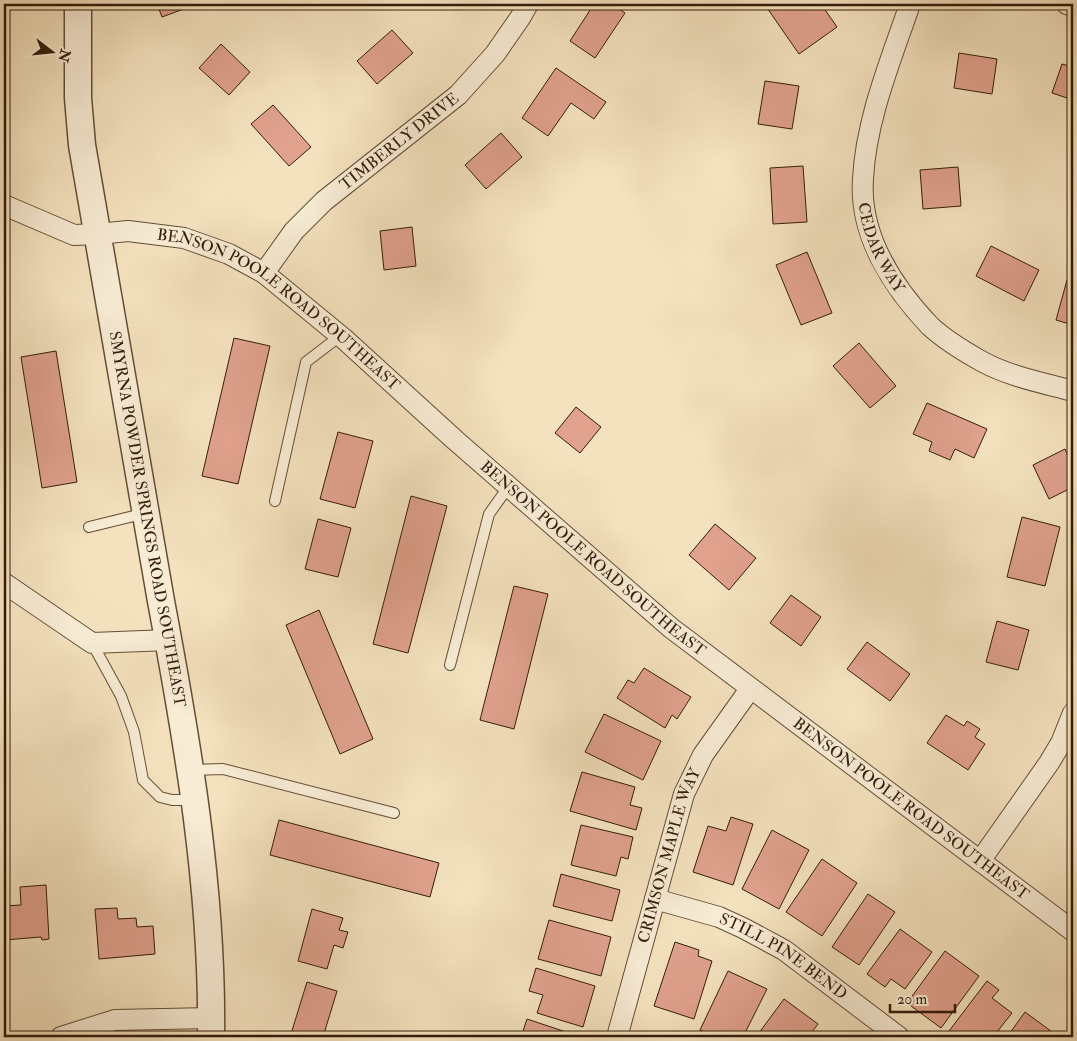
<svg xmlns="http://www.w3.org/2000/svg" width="1077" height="1041" font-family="'IM FELL Double Pica',serif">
	<rect width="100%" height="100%" fill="#f4e2be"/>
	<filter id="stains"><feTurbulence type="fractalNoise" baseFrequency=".004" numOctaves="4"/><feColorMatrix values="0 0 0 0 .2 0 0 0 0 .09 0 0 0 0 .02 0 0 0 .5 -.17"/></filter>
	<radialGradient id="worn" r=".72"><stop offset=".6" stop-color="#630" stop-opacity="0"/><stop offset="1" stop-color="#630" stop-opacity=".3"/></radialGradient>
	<!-- building -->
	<path fill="#e0a18d" stroke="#341c09" d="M157,4H188L189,7L162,17Z
		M594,4H612L625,13L595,58L570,41Z
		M768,4H821L837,27L799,54L765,5Z
		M392,30L413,53L377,84L357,61Z
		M221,44L250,72L229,95L199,68Z
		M959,53L997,59L992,94L954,88Z
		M1062,64L1073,67V100L1052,93Z
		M556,68L606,102L594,119L571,103L548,136L522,118Z
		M765,81L799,86L792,129L758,124Z
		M273,105L311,147L289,166L251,124Z
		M501,133L522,157L486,189L465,165Z
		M803,166L807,222L773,224L770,168Z
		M958,167L961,206L923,209L920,170Z
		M412,227L416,266L384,270L380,231Z
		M991,246L1039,270L1024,301L976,276Z
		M807,252L832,313L801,325L776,265Z
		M1067,280L1073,282V325L1056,320Z
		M234,338L270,346L238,484L202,476Z
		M859,343L896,386L870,408L833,366Z
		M56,351L77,482L42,488L21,357Z
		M927,403L987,429L974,458L955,449L950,460L929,451L932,442L913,434Z
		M576,407L601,427L580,453L555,433Z
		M338,432L373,441L355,508L320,499Z
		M1065,449L1073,466V487L1049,499L1033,465Z
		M411,496L447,506L408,653L373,644Z
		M1022,517L1060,527L1045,586L1007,577Z
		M318,519L351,528L338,577L305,569Z
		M715,524L756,558L729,590L689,555Z
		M514,586L548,594L514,729L480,720Z
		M791,595L821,617L801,646L770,623Z
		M319,610L373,739L340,754L286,625Z
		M997,621L1029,630L1018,670L986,662Z
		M867,642L910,674L890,701L847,669Z
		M644,668L691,697L677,719L672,715L665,728L617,698L628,680L634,683Z
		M604,714L661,741L643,780L585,752Z
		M946,715L964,726L967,721L980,729L975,737L985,744L968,770L927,743Z
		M582,772L635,787L630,805L642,808L636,830L570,811Z
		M731,817L753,824L733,885L693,872L708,826L726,831Z
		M279,820L439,863L430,897L270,855Z
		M581,825L633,837L628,859L621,857L616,876L571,865Z
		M772,830L809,850L779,909L742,889Z
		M822,859L857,883L822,936L786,912Z
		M561,874L620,890L612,921L553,906Z
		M46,885L49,939L42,940L41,937L4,940V906L21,905L20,887Z
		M868,894L895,912L859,965L832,947Z
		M117,908L118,919L136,918L137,927L153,926L155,954L99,959L95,909Z
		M312,909L343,918L339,930L348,932L343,948L334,945L327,969L298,961Z
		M549,920L611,937L601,976L538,959Z
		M900,929L932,952L905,989L891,979L885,987L867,974Z
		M675,942L699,950L698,956L712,961L694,1019L654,1006Z
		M945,951L979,976L941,1028L907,1003Z
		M536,968L595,986L583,1027L537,1013L543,995L529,991Z
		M728,971L767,989L743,1037H716L700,1030Z
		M987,981L999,990L992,998L1012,1013L993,1037H949L946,1035Z
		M307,982L337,991L323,1037H290Z
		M784,999L818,1024L808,1037H756Z
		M1025,1012L1059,1037H1007Z
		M527,1019L572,1034L571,1037H521Z"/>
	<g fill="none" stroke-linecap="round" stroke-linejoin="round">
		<defs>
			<path id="service" d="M275,501L306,362L340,336
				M89,527L146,513
				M92,643L121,696L134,732L143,780L160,797L172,800H194
				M450,665L489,514L509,486
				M191,770L223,769L394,813"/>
			<g id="minor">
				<path id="s1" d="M910,4C891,60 866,119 863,179C859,235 893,287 930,326C945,340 965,352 983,362C1011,377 1044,383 1073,391"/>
				<path d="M1067,4L1073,6"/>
				<path id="s2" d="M4,205L74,235L98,234L128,231L184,238L229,254L264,273L343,338L455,440L671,628L1073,931"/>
				<path id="s3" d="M264,273L294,231L324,201L458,95L495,54L520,18L528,4"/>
				<path d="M4,583L92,643L169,640"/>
				<path d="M980,861L1049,763L1061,743L1073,713"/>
				<path id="s4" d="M655,899L719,917L743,928L784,950L899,1037"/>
				<path d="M61,1037L115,1020L211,1018"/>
				<path id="s5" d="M617,1037L684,794L703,755L750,689"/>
			</g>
			<g id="tertiary">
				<path id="s6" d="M78,4V98L82,145C109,297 134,449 161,601C188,745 213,890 211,1037"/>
			</g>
		</defs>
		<!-- service casing -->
		<use href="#service" stroke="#644e36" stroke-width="12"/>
		<!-- minor casing -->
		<use href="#minor" stroke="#644e36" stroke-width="22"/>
		<!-- tertiary casing -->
		<use href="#tertiary" stroke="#644e36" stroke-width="29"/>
		<!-- service -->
		<use href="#service" stroke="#f8ecd5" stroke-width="10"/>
		<!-- minor -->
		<use href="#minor" stroke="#f8ecd5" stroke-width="20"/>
		<!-- tertiary -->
		<use href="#tertiary" stroke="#f8ecd5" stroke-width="26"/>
	</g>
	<g text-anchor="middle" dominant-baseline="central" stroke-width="4" stroke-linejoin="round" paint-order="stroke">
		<!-- street labels -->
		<g font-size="16" fill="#341c09" stroke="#f8ecd5">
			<text stroke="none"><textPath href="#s3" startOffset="190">TIMBERLY DRIVE</textPath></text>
			<text stroke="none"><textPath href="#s1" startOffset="254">CEDAR WAY</textPath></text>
			<text stroke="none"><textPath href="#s2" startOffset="305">BENSON POOLE ROAD SOUTHEAST</textPath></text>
			<text stroke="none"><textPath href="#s6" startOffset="521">SMYRNA POWDER SPRINGS ROAD SOUTHEAST</textPath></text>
			<text stroke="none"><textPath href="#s2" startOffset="710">BENSON POOLE ROAD SOUTHEAST</textPath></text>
			<text stroke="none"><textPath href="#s2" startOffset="1115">BENSON POOLE ROAD SOUTHEAST</textPath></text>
			<text stroke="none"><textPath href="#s5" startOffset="189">CRIMSON MAPLE WAY</textPath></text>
			<text stroke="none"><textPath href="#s4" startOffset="142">STILL PINE BEND</textPath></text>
		</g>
	</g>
	<!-- margin -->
	<rect width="1077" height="1041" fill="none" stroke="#f4e2be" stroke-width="20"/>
	<rect x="5" y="5" width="1067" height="1031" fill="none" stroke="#341c09" stroke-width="2.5"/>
	<rect x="10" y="10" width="1057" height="1021" fill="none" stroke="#341c09"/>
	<!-- north arrow -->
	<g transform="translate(52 52) rotate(106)" stroke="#f8ecd5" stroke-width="4" paint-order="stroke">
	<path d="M0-4L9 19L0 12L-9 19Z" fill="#341c09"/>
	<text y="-8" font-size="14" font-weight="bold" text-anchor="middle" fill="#341c09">N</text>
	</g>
	<!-- scale -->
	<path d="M890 1004v8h65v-8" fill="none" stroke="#341c09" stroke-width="2.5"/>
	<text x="897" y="1004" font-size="15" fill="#341c09" stroke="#f8ecd5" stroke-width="4" paint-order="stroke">20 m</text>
	<rect width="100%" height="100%" filter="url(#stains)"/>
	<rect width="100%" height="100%" fill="url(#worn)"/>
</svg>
